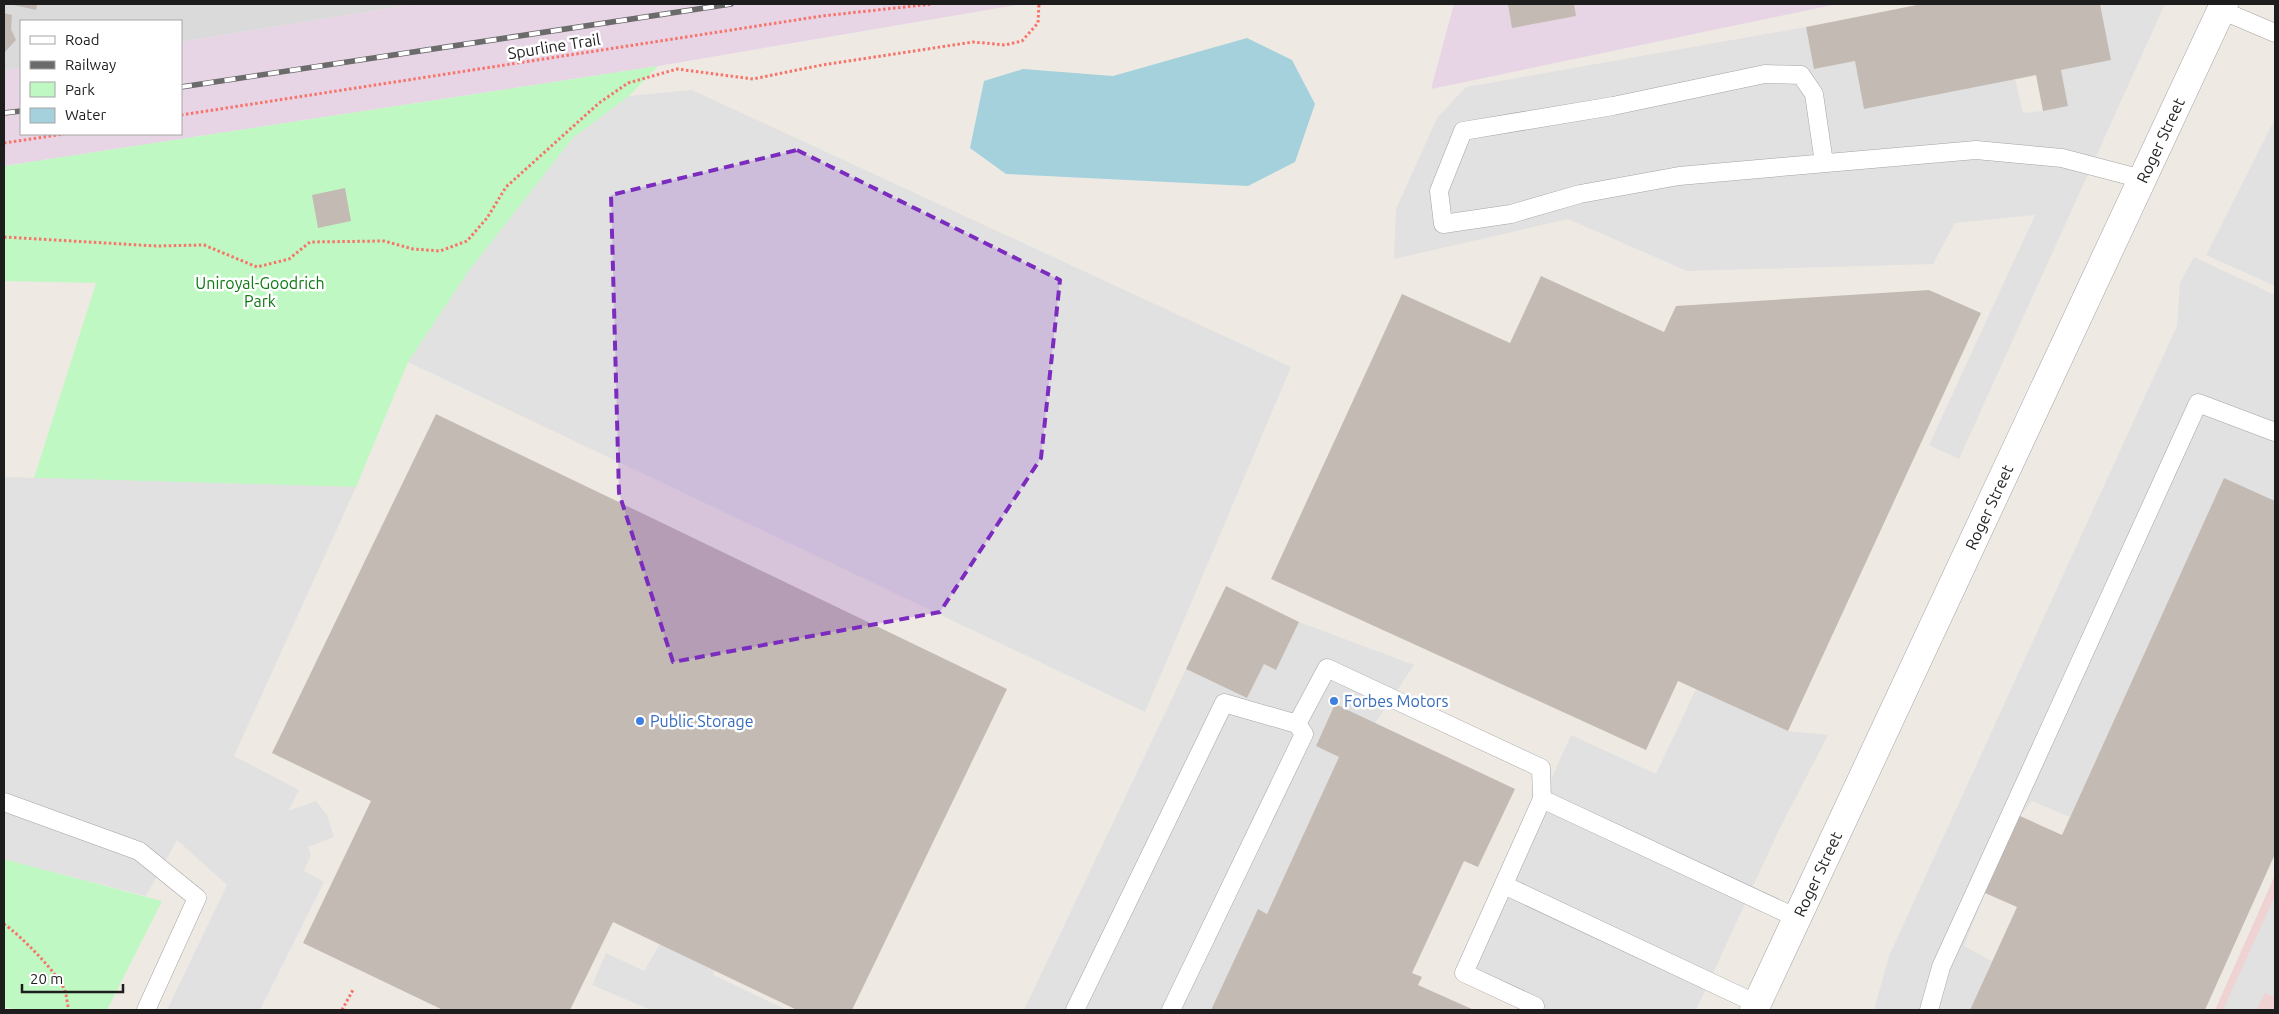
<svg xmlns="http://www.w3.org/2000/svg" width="2279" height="1014" font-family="Ubuntu,sans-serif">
	<rect width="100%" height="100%" fill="#eeeae3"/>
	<!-- residential -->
	<path fill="#dbdada" d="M4,4H415L181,42V21H21V68L4,71Z"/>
	<!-- commercial -->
	<path fill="#efd3d3" d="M2275,875V1010H2215Z"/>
	<!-- industrial -->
	<path fill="#e7d5e5" d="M415,4H1023L658,66L4,166V71L21,68V134H181V42Z
		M1454,4H1838L1431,89Z"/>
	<!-- park -->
	<path fill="#c0f8c3" d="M658,66L629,96L573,138L468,272L408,362L356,487L34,478L96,283L4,281V166Z
		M4,859L162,901L107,1010H18L4,1007Z"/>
	<!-- parking -->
	<path fill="#e1e1e1" d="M2100,4H2165L1959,459L1929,445L2035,215L1955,223L1933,264L1687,271L1568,219L1394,259L1396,209L1437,118L1466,87L1806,27L1814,69L1855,61L1865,109L2015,79L2023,113L2043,111L2068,105L2061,70L2111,60Z
		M692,90L1291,367L1145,712L408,362L468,272L573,138L629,96Z
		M2275,119V286L2206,255Z
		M2194,257L2275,295V501L2224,478L2070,817L2032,801L2020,816L1985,893L1964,946L1992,961L1970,1010H1874L1889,956L2177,326L2180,283Z
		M4,477L356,487L234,756L299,790L288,811L316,801L327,815L334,837L308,847L311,855L304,871L324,882L260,1010H167L227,885L177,840L146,896L4,859Z
		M1299,622L1414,665L1375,723L1335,705L1316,746L1339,757L1267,914L1258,909L1211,1010H1024L1186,669L1247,698L1264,664L1276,670Z
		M1696,689L1788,731L1828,735L1779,830L1696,1010H1533L1464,973L1571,735L1656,774Z
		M2275,896V997L2265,993L2256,1010H2223Z
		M660,944L715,971L713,975L787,1010H651L592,985L606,953L644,971Z"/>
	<!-- water -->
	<path fill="#a4d1dc" d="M1247,38L1292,60L1315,104L1295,162L1248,186L1006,174L970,148L984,81L1023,69L1113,76Z"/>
	<!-- building -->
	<path fill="#c3bab3" d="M9,4H37L36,10Z
		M1508,4H1574L1576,16L1512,28Z
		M1922,4H2100L2111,60L2061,70L2068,106L2043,111L2036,75L1864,109L1855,61L1814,69L1806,27Z
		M4,13L12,15L11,29L16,40L4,53Z
		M345,188L351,221L318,228L312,195Z
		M1541,276L1664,332L1676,306L1929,290L1981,313L1788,731L1678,681L1646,750L1271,579L1402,294L1510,343Z
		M436,414L1007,689L852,1010H797L613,922L570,1010H443L303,943L371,801L272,753Z
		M2224,478L2275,501V854L2205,1010H1970L2017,907L1985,893L2020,816L2062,835Z
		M1226,586L1299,622L1276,670L1264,664L1247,698L1186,669Z
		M1335,704L1515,789L1478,867L1464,861L1412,973L1422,977L1418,985L1474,1010H1211L1258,909L1267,914L1339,757L1316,746Z"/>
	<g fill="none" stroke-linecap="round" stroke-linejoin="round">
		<defs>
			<path id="lane" d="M2221,10L2275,33
				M1824,163L1814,94L1801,75L1765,74L1613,106L1463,131L1439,191L1443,224L1511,214L1580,194L1679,176L1976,150L2062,158L2142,179
				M1297,724L1327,668L1541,768L1542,799L1464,973L1535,1006L1533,1010
				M1542,799L1797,918
				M4,802L139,851L197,898L146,1010
				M1504,885L1757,1004
				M1075,1010L1224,703L1297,724L1304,734L1171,1010
				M1929,1010L1941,967L2198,403L2275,432"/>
			<g id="street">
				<path id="s1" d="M1754,1010L2224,4"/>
			</g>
		</defs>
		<!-- lane casing -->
		<use href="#lane" stroke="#a4a4a4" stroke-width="19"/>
		<!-- street casing -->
		<use href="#street" stroke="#a4a4a4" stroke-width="29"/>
		<!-- path -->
		<path stroke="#f7746b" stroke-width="3" stroke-dasharray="2.5 2.5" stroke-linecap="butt" d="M181,115L822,16L932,4
			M4,143L64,134
			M4,237L156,246L204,245L257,267L289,259L310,242L384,241L413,249L440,251L467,241L487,218L506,187L599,103L628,83L677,69L753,79L822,65L973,42L1005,45L1022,41L1038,23L1039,4
			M4,924C20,935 58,973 65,991C67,997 67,1004 69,1010
			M342,1010L354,988"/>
		<!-- lane -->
		<use href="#lane" stroke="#fff" stroke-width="18"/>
		<!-- street -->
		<use href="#street" stroke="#fff" stroke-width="28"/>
		<defs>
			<path id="rail" d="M181,87L731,4
				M4,113L21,111"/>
		</defs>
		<!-- rail casing -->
		<use href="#rail" stroke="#6b6b6b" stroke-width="5.5"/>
		<!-- rail -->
		<use href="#rail" stroke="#fff" stroke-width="4" stroke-dasharray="11" stroke-linecap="butt"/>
	</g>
	<!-- marked area -->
	<path fill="#7b2cbf" fill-opacity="0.2" stroke="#7b2cbf" stroke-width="4" stroke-dasharray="10 6" stroke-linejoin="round" d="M797,150L1060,280L1041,458L940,612L673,662L619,493L611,195Z"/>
	<!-- markers -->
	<g fill="#3f7fe0" stroke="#fff" stroke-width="2">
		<circle cx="1334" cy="701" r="5"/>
		<circle cx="640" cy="721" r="5"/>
	</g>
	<g text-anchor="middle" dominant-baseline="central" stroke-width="5" stroke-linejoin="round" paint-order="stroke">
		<!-- street labels -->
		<g font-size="16" fill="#1d1d1d" stroke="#fff">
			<text transform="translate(554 46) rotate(-9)">Spurline Trail</text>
			<text stroke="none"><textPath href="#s1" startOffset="960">Roger Street</textPath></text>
			<text stroke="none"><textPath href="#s1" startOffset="555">Roger Street</textPath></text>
			<text stroke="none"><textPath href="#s1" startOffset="150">Roger Street</textPath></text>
		</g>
		<!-- park labels -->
		<g font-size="16" fill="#0d7a12" stroke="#fff">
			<text x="260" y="283">Uniroyal-Goodrich<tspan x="260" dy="18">Park</tspan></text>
		</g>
		<!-- shop labels -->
		<g font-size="16" fill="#366cbe" stroke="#fff" text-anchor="start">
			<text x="1344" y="701">Forbes Motors</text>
			<text x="650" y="721">Public Storage</text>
		</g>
	</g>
	<!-- border -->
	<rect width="2279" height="1014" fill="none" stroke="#1d1d1d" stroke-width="10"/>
	<!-- legend -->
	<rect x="20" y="20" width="162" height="115" fill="#ffffff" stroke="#a5a5a5"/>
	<rect x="30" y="36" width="25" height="8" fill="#ffffff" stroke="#a5a5a5"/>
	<text x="65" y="45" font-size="15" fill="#1d1d1d">Road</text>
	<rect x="30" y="61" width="25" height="8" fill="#6b6b6b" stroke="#a5a5a5"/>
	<text x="65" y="70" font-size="15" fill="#1d1d1d">Railway</text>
	<rect x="30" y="82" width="25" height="15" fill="#c0f8c3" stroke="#a5a5a5"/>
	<text x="65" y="95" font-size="15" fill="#1d1d1d">Park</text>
	<rect x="30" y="108" width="25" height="15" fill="#a4d1dc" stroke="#a5a5a5"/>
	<text x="65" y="120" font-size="15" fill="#1d1d1d">Water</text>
	<!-- scale -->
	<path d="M22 984v8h101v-8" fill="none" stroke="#1d1d1d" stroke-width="2.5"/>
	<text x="30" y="984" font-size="15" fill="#1d1d1d" stroke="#ffffff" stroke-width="4" paint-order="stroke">20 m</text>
</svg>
